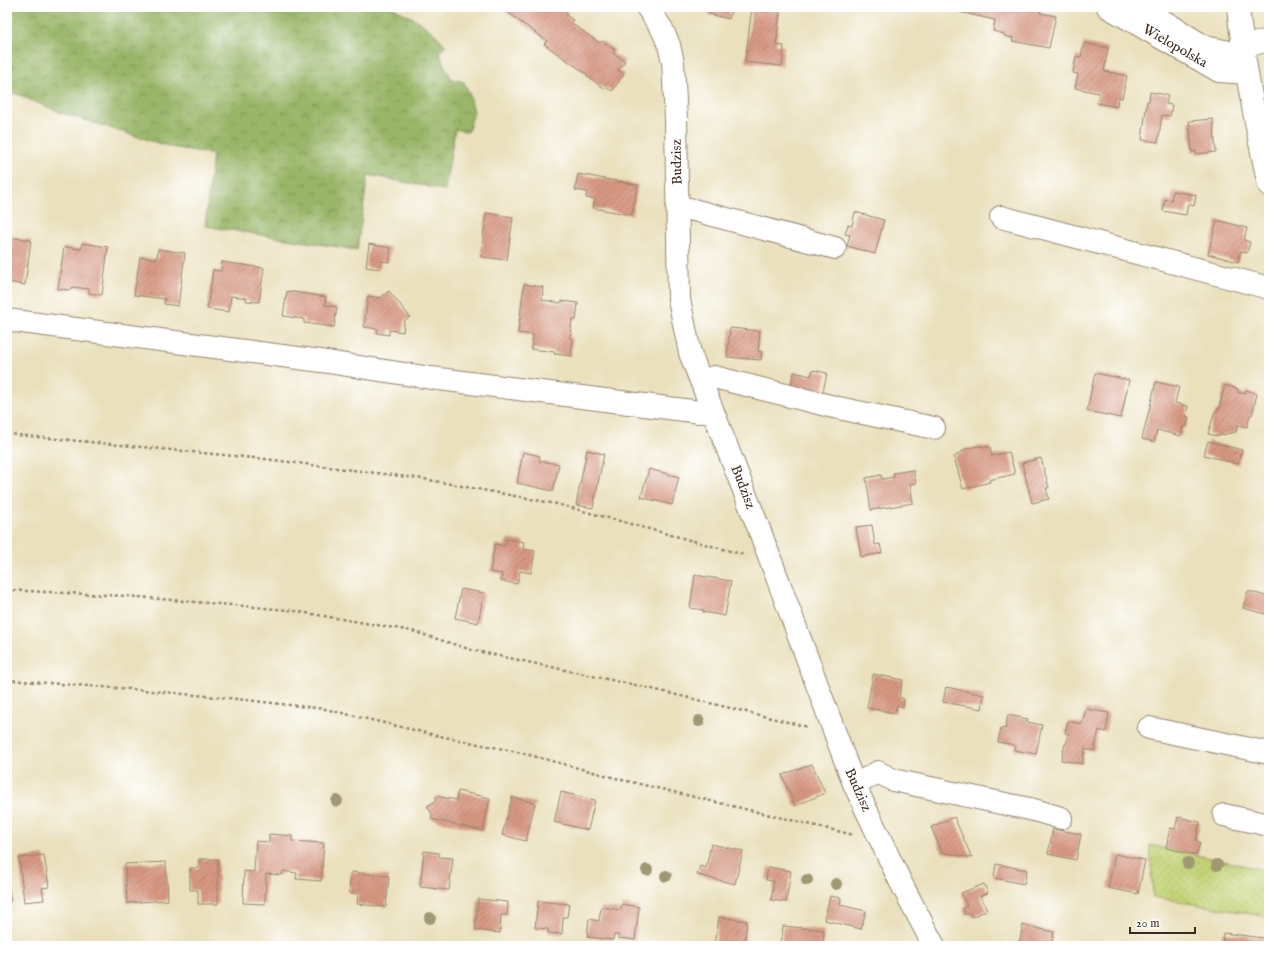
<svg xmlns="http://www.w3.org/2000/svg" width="1276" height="953" font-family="'IM FELL English',serif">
	<defs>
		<pattern id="grass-dots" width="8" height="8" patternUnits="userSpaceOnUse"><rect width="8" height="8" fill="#c2d376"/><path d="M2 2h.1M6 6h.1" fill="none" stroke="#a8b566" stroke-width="1.8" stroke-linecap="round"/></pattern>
		<pattern id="forest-crowns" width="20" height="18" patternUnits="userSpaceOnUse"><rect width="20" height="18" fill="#99b567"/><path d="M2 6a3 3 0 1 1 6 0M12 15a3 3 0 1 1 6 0" fill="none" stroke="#7e9354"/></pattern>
		<pattern id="building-hatch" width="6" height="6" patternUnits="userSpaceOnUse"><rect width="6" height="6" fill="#d89882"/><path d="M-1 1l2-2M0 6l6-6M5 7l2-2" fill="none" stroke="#b07c6a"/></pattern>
	</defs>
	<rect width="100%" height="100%" fill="#fff"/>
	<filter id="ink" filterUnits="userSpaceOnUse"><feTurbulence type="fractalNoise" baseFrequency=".025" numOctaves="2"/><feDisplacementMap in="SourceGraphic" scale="8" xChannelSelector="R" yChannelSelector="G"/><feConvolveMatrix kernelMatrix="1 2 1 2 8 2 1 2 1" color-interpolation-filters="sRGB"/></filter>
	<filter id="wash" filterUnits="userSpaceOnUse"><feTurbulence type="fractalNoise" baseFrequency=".012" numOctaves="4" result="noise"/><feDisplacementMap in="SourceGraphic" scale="16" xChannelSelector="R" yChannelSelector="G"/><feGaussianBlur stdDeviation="0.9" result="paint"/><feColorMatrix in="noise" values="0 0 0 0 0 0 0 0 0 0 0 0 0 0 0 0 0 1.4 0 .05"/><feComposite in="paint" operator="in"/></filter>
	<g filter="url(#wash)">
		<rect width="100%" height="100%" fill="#eae0bc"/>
		<!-- grass -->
		<path fill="url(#grass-dots)" stroke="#7e7e4a" d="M1150,845L1269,871V917L1153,897Z"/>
		<!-- forest -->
		<path fill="url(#forest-crowns)" stroke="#6a7042" d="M7,7H392C399,12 407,14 415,19C426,26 437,35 446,46L439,51L445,67L452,79L464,82L469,93L474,112L468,132L455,129L445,190L368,175L357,250L205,226L213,154L171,147L62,113L7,90Z"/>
		<g id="blocks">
			<!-- building -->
			<path fill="url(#building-hatch)" d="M500,7H554L559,10L561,8L568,13L566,15L573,20L571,23L600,43L602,41L615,50L613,53L625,61L618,70L624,74L612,91L606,87L605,89L587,76L588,75L544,44L547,41Z
				M710,7H732L729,19L708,14Z
				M752,7L768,8V11L780,12L776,45L784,46L782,66L745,62Z
				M960,7H1009V9L1018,11V8L1029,11L1030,7L1041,8L1040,13L1056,16L1049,48L1012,41L1013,38L1004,36V34L993,31L995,20L959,12Z
				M1084,43L1108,48L1104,71L1127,76L1122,98L1118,97L1117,107L1097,103L1099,93L1075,88L1078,74L1073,73L1076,56L1081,57Z
				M1150,92L1168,95L1166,104L1172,105L1170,116L1162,115L1158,142L1142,140L1147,101H1149Z
				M1213,119L1216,152L1196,154V151L1192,152L1189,121Z
				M578,174L638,185L632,215L593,208L595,199L586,198L587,192L575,190Z
				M1173,191L1196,195L1194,206L1188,204L1186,215L1163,211L1165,199L1171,201Z
				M855,212L884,220L875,254L847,246L850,235L845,234L848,225L852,226Z
				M486,213L513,217L507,260L481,257Z
				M1217,220L1247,228L1244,240L1250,242L1247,253L1241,251L1238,262L1208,254Z
				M9,237L31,240L25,285L7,282V250Z
				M82,243L108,247L102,295L89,293V289L72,287L71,290L58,289L64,247L81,249Z
				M369,244L391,248L389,262L381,261L380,269L366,267Z
				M158,249L185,253L178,306L164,304L165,299L134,295L140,257L157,259Z
				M222,262L264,268L259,302L246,301L247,298L231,296L229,312L207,309L213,270L221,271Z
				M524,284L543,287L542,300L561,303L562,301L578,303L576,320L572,319L570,338L573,339L571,356L554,354L555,352L531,349L533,335L518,333Z
				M287,291L326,297L325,305L337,307L334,327L304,323V319L283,316Z
				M389,291L410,317L404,321L403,332L389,330V335L377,333L378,329L364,327L368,296L380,298Z
				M730,328L760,331L758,351L762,352L761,360L727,357Z
				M813,370L827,373L822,396L790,388L794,372L811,376Z
				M1095,373L1129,380L1121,418L1087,411Z
				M1156,382L1179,387L1175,403L1188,406L1186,416L1189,417L1186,428L1183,427L1181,436L1157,430L1154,442L1142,439Z
				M1225,385L1238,389V392L1245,394L1246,390L1257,394L1252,415H1250L1247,427L1238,425L1236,432L1217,436L1208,434L1215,411H1218Z
				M1208,441L1242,450L1238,464L1204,455Z
				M978,446L990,447L992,456L1009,452L1015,474L989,480L990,482L963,489L954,457L966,449Z
				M587,450L604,454L593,508L576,505Z
				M523,452L540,456L539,461L559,464L553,491L517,483Z
				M1041,458L1049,488H1046L1049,499L1032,503L1022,463Z
				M649,469L679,477L672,505L641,497Z
				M913,470L916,483L910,484L913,503L871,510L866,478L881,475L882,479L894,477L893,473Z
				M872,525L875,545L880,544L882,553L861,557L856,527Z
				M507,539L524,542L523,549L535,551L531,573L520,571L517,584L501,581L502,574L490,572L495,544L505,546Z
				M695,575L731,581L725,616L703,612L704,610L690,608Z
				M461,589L484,593L478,623L455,618Z
				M1248,591L1269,597V615L1243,608Z
				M873,674L903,680L899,697L904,699L903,707L897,705L895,713L867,708Z
				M946,687L984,695L982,709L943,702Z
				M1086,709L1109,713L1106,732L1099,730L1094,751L1085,749L1082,764L1061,760L1065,744H1066L1069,734L1065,733L1068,721L1082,724Z
				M1008,715L1028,719L1027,722L1042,725L1036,754L1014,750L1015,745L998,742L1001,728L1005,729Z
				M812,764L825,793L795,806L782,775Z
				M458,791L490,798L483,831L431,819L432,814L427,806L435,802L436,796L456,800Z
				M561,792L595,800L588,830L554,822Z
				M512,797L535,803L526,841L502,835Z
				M954,817L972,858L942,852L931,827Z
				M1178,817L1200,822L1196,841L1200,842L1197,855L1166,848L1170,828L1175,829Z
				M1053,829L1081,834L1076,860L1048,854Z
				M269,834L292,836V841L324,843L321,881L296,879L297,873L283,871L282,875L266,874L265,904L243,903L244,871L254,872L256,841L269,842Z
				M711,844L743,851L735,884L697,875L700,866L706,868Z
				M424,851L439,853V857L453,858L449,890L420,887Z
				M1115,854L1145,860L1138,894L1108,888Z
				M44,855L49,887L42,888L44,900L24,902L19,858Z
				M199,859H218V904H198V890H190V868H199Z
				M166,862L168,900L127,903L125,864Z
				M996,864L1027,870L1024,884L994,878Z
				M768,867L791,871L786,902L771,900L774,881L766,880Z
				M351,872L389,876L386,907L357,904L358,894L349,893Z
				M7,879L11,901H7Z
				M984,884L988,893L980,896L987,910L972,917L970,913L965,915L963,908L967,906L961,893Z
				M830,896L841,898L840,905L866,911L861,929L824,920Z
				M478,899L508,902L507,915H501L500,933L475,930Z
				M538,901L569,904L567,917H563L562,934L548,933V929L535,928Z
				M622,904L639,907L635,940L618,938L619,935H614L613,940L587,937L589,919L599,921L601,907L621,910Z
				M719,917L747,921L744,946H715Z
				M1023,925L1054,932L1051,946H1014V943L1019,944Z
				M783,926L824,930L823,946H781Z
				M1223,933L1264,938L1263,946H1222Z"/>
		</g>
	</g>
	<g filter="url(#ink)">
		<use href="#blocks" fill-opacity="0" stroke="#92856d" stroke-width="1"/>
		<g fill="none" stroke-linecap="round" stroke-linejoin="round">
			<defs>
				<path id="minor" d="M647,7L662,29L669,45L673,62L676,120L679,299L690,353L759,529L854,784L901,883L934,946
					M1108,7L1219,71L1247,73
					M1141,7L1205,47L1244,55
					M1238,7C1244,67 1256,126 1269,185
					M1242,47L1269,40
					M677,208L690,209L835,248
					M1001,217L1269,288
					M7,320L321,361L431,378L700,412L713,411
					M702,382L714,377L834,407L934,428
					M1149,728L1269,753
					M854,784L866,779L878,772L893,780L1034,810L1061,818
					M1224,815L1269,825"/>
			</defs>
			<!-- minor casing -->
			<use href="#minor" stroke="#92856d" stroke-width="24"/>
			<!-- path -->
			<path stroke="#92856d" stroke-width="2.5" stroke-dasharray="3 3" stroke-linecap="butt" d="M7,434L265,459L424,479L557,504L745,555
				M7,590L126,596L289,610L412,631L472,650L644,687L808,727
				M7,680L130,689L228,698L325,709L435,735L522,753L623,780L854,835"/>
			<!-- minor -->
			<use href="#minor" stroke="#fff" stroke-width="22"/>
		</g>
		<!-- trees -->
		<g fill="#a09873">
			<circle cx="699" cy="721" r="6"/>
			<circle cx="337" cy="801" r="6"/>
			<circle cx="1188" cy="863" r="6"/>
			<circle cx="1217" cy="865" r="6"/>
			<circle cx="647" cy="870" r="6"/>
			<circle cx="666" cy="876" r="6"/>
			<circle cx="807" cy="880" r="6"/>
			<circle cx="836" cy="884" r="6"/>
			<circle cx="430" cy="918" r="6"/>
		</g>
	</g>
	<g text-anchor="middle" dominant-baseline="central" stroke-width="3" stroke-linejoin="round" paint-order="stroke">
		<!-- street labels -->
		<g font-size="14" fill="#3b2a1e" stroke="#fff">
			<text transform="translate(1175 46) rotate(30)">Wielopolska</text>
			<text transform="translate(677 162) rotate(-91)">Budzisz</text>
			<text transform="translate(743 487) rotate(69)">Budzisz</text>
			<text transform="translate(858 790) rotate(66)">Budzisz</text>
		</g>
	</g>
	<!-- margin -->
	<rect width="1276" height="953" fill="none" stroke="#fff" stroke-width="24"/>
	<!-- scale -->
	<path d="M1130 927v6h65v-6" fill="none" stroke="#3b2a1e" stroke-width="2"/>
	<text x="1136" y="927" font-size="12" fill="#3b2a1e" stroke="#ffffff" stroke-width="3" paint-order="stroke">20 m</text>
</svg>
